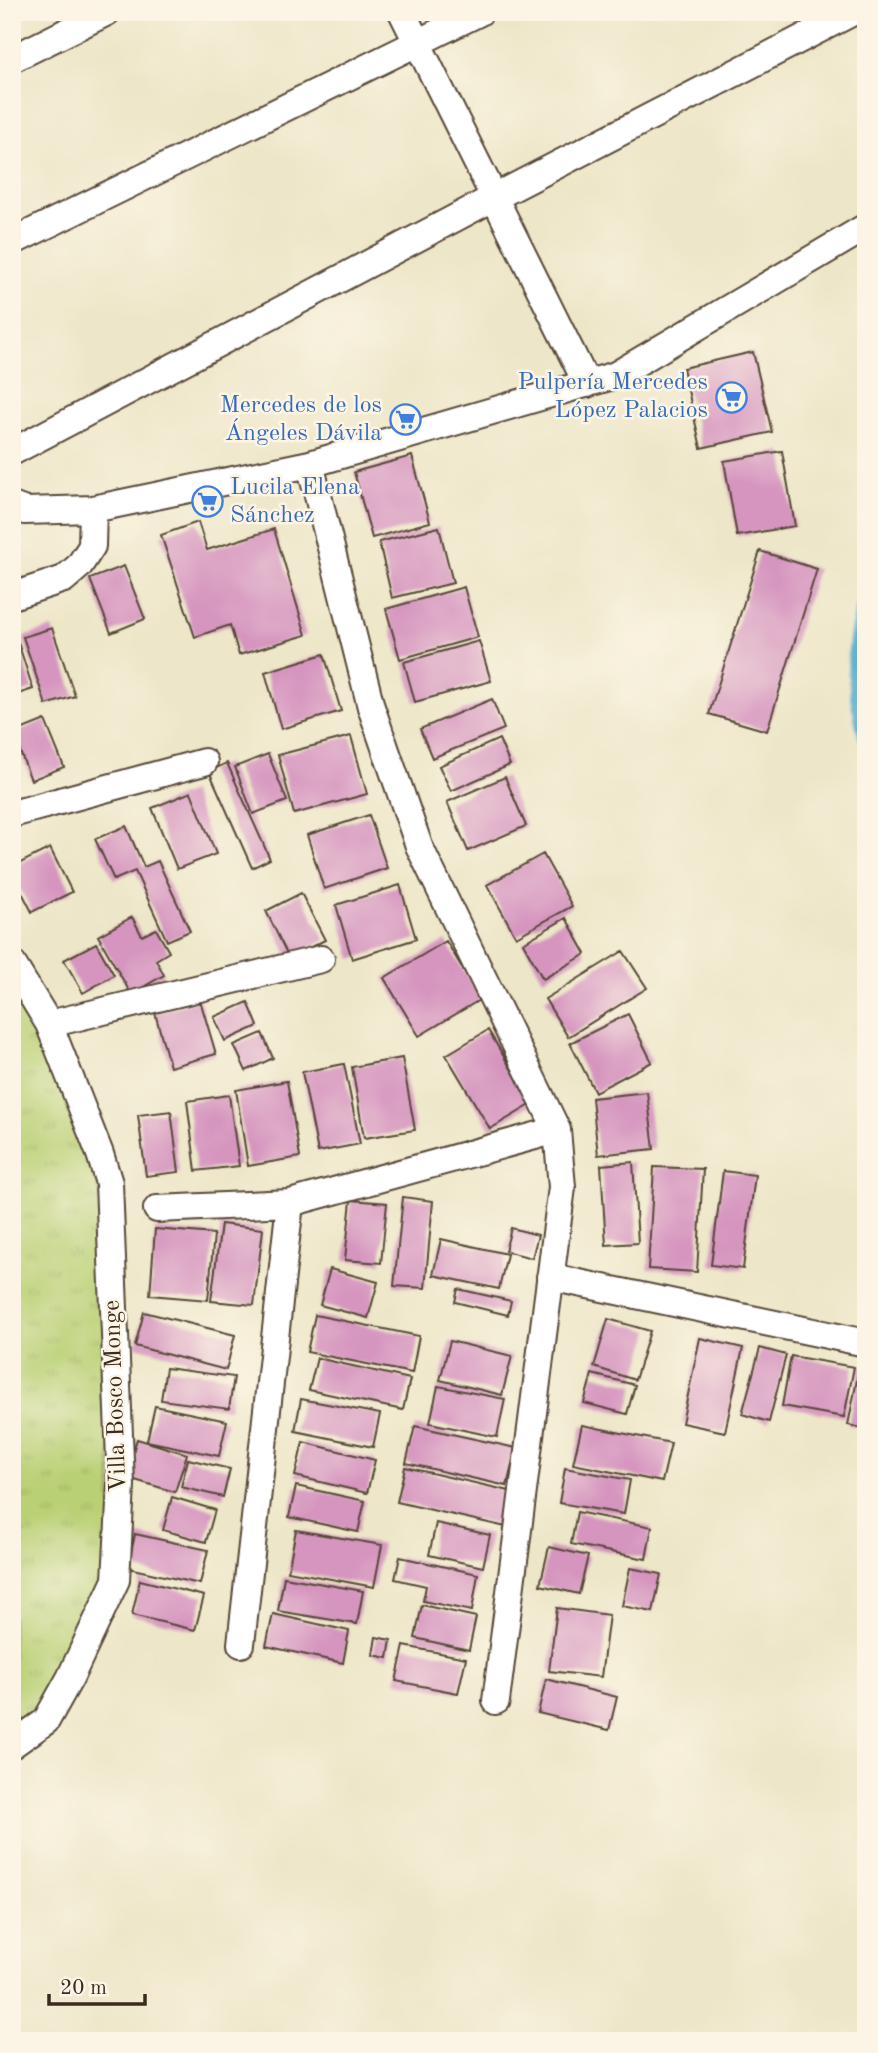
<svg xmlns="http://www.w3.org/2000/svg" width="878" height="2053" font-family="'Old Standard TT',serif">
	<defs>
		<pattern id="grass-tufts" width="24" height="20" patternUnits="userSpaceOnUse" patternTransform="scale(1.75)"><rect width="24" height="20" fill="#b9d074"/><path d="M3 7l-1-3M5 7V3M7 7l1-3M15 17l-1-3M17 17v-4M19 17l1-3" fill="none" stroke="#a0b364"/></pattern>
	</defs>
	<rect width="100%" height="100%" fill="#fcf5e5"/>
	<filter id="ink" filterUnits="userSpaceOnUse"><feTurbulence type="fractalNoise" baseFrequency=".0143" numOctaves="2"/><feDisplacementMap in="SourceGraphic" scale="14" xChannelSelector="R" yChannelSelector="G"/><feConvolveMatrix kernelMatrix="1 2 1 2 8 2 1 2 1" color-interpolation-filters="sRGB"/></filter>
	<filter id="wash" filterUnits="userSpaceOnUse"><feTurbulence type="fractalNoise" baseFrequency=".00686" numOctaves="4" result="noise"/><feDisplacementMap in="SourceGraphic" scale="28" xChannelSelector="R" yChannelSelector="G"/><feGaussianBlur stdDeviation="1.57" result="paint"/><feColorMatrix in="noise" values="0 0 0 0 0 0 0 0 0 0 0 0 0 0 0 0 0 1.4 0 .05"/><feComposite in="paint" operator="in"/></filter>
	<g filter="url(#wash)">
		<rect width="100%" height="100%" fill="#ede6c8"/>
		<!-- grass -->
		<path fill="url(#grass-tufts)" stroke="#7a7d49" stroke-width="2" d="M12,976L43,1027L107,1215L113,1582L41,1719L12,1740Z"/>
		<g fill="none" stroke-linecap="round" stroke-linejoin="round">
			<!-- stream -->
			<path stroke="#4da9cb" stroke-width="10" d="M866,591C845,649 851,689 866,747"/>
		</g>
		<g id="blocks">
			<!-- building -->
			<path fill="#d695bf" d="M753,352L772,432L701,448L683,368Z
				M782,451L795,526L737,536L724,461Z
				M412,456L430,522L372,538L354,472Z
				M198,522L207,550L274,529L306,635L239,655L230,625L195,637L161,535Z
				M439,527L453,583L392,598L379,542Z
				M760,551L817,569L767,731L709,714Z
				M124,566L145,619L111,633L90,579Z
				M464,587L478,637L400,659L386,609Z
				M52,628L75,696L46,705L23,637Z
				M15,633L33,689L12,696V634Z
				M479,641L491,681L415,702L404,662Z
				M324,654L341,711L281,729L265,672Z
				M492,699L504,729L432,758L420,729Z
				M45,720L64,767L31,780L13,733Z
				M351,736L367,794L294,814L278,755Z
				M499,739L510,765L451,791L439,766Z
				M268,754L287,801L253,814L235,767Z
				M227,763L270,859L252,868L209,771Z
				M505,777L526,826L468,851L447,802Z
				M191,792L216,854L177,869L152,808Z
				M369,815L387,868L324,889L307,835Z
				M126,826L144,867L158,861L190,931L167,941L135,871L114,880L95,839Z
				M50,848L72,892L32,912L12,873V867Z
				M543,854L572,906L516,937L487,885Z
				M400,885L416,939L352,959L336,905Z
				M301,893L325,940L289,958L266,911Z
				M132,917L142,936L156,929L169,952L156,960L164,975L131,994L98,936Z
				M566,918L586,954L543,979L523,943Z
				M446,941L481,999L419,1036L384,978Z
				M96,943L114,975L83,993L64,960Z
				M623,951L647,988L568,1037L545,999Z
				M200,1000L216,1054L170,1067L155,1013Z
				M248,1002L258,1026L225,1041L214,1017Z
				M628,1014L652,1062L595,1092L570,1043Z
				M488,1030L532,1104L490,1129L446,1055Z
				M262,1033L273,1058L246,1071L234,1045Z
				M402,1058L415,1130L364,1138L352,1067Z
				M344,1064L360,1144L318,1152L302,1072Z
				M287,1081L300,1157L248,1166L236,1090Z
				M647,1092L654,1149L598,1155L592,1098Z
				M229,1095L239,1166L196,1171L187,1101Z
				M171,1111L179,1172L146,1176L138,1115Z
				M633,1162L638,1243L606,1245L601,1165Z
				M654,1167L703,1169L697,1272L648,1269Z
				M723,1171L755,1175L743,1269L711,1265Z
				M403,1197L433,1201L425,1288L394,1286Z
				M351,1200L387,1203L381,1263L345,1260Z
				M221,1224L263,1229L254,1305L211,1301Z
				M511,1228L538,1235L532,1258L505,1251Z
				M155,1229L214,1234L208,1300L150,1295Z
				M441,1239L507,1254L499,1289L433,1275Z
				M330,1269L378,1282L368,1318L320,1305Z
				M458,1289L511,1301L508,1315L455,1302Z
				M144,1312L235,1335L226,1370L135,1346Z
				M315,1315L419,1336L412,1373L307,1352Z
				M608,1319L650,1331L635,1380L594,1367Z
				M700,1338L743,1348L725,1432L682,1423Z
				M450,1341L512,1356L502,1395L440,1380Z
				M760,1348L786,1355L769,1422L742,1414Z
				M791,1356L854,1367L844,1417L782,1406Z
				M317,1358L410,1379L403,1410L309,1390Z
				M860,1365L866,1366V1429L848,1425Z
				M166,1368L234,1377L229,1409L161,1400Z
				M592,1374L635,1385L627,1414L584,1403Z
				M438,1386L505,1399L497,1437L430,1423Z
				M301,1399L380,1414L373,1447L295,1431Z
				M155,1406L227,1421L219,1456L147,1441Z
				M582,1425L671,1443L662,1482L573,1464Z
				M415,1426L516,1448L507,1486L406,1463Z
				M137,1439L187,1454L175,1492L125,1477Z
				M303,1442L375,1460L367,1493L295,1476Z
				M188,1459L230,1469L223,1497L181,1487Z
				M405,1467L514,1492L506,1527L397,1502Z
				M565,1468L630,1480L624,1514L559,1503Z
				M296,1486L365,1501L358,1532L289,1517Z
				M172,1497L215,1510L206,1542L163,1530Z
				M577,1512L652,1527L646,1559L571,1544Z
				M436,1523L490,1535L483,1567L429,1555Z
				M296,1530L382,1545L374,1587L288,1571Z
				M135,1534L208,1550L200,1584L128,1568Z
				M549,1547L588,1556L579,1594L540,1585Z
				M400,1557L478,1574L472,1611L423,1601L426,1586L395,1579Z
				M630,1568L661,1574L653,1612L622,1606Z
				M284,1577L363,1591L357,1624L278,1611Z
				M140,1580L204,1596L195,1630L132,1615Z
				M422,1605L476,1617L469,1650L415,1638Z
				M557,1608L609,1615L601,1677L549,1671Z
				M273,1614L349,1631L343,1663L266,1646Z
				M376,1637L391,1640L388,1658L373,1655Z
				M404,1646L466,1658L458,1693L396,1681Z
				M546,1679L617,1697L609,1730L538,1713Z"/>
		</g>
	</g>
	<g filter="url(#ink)">
		<use href="#blocks" fill-opacity="0" stroke="#564638" stroke-width="2"/>
		<g fill="none" stroke-linecap="round" stroke-linejoin="round">
			<defs>
				<path id="minor" d="M402,12L587,384
					M12,59L107,12
					M12,242L480,12
					M12,452L495,197L853,12
					M310,464L371,707L419,846L557,1130L562,1187L496,1701
					M12,506L25,511L93,509L310,464L616,375L866,227
					M12,596L64,579L79,566L92,546L93,509
					M12,814L204,762
					M12,963L49,1024L100,1154L109,1183L121,1485L116,1580L70,1678L46,1721L12,1745
					M49,1024L321,959
					M157,1209L290,1203L557,1130
					M550,1277L866,1343
					M241,1644L290,1203"/>
			</defs>
			<!-- minor casing -->
			<use href="#minor" stroke="#564638" stroke-width="30"/>
			<!-- minor -->
			<use href="#minor" stroke="#fff" stroke-width="26"/>
		</g>
	</g>
	<!-- icons -->
	<defs>
		<symbol id="supermarket-ring" viewBox="-11 -11 22 22"><circle r="9.5" fill="#fcf5e5" stroke="#3f7fe0" stroke-width="1.5"/><path d="M-6-5.5h2.5l.6 2H6L4.5 2H-2.5L-4.4-4H-6ZM-1.5 3.2a1.3 1.3 0 1 0 .1 0ZM3 3.2a1.3 1.3 0 1 0 .1 0Z" fill="#3f7fe0"/></symbol>
	</defs>
	<g fill-rule="evenodd">
		<use href="#supermarket-ring" x="714" y="380" width="35" height="35"/>
		<use href="#supermarket-ring" x="388" y="402" width="35" height="35"/>
		<use href="#supermarket-ring" x="190" y="484" width="35" height="35"/>
	</g>
	<g text-anchor="middle" dominant-baseline="central" stroke-width="5" stroke-linejoin="round" paint-order="stroke">
		<!-- shop labels -->
		<g font-size="24" fill="#366cbe" stroke="#fcf5e5" text-anchor="end">
			<text x="708" y="383">Pulpería Mercedes<tspan x="708" dy="28">López Palacios</tspan></text>
			<text x="382" y="406">Mercedes de los<tspan x="382" dy="28">Ángeles Dávila</tspan></text>
			<text x="230" y="488" text-anchor="start">Lucila Elena<tspan x="230" dy="28">Sánchez</tspan></text>
		</g>
		<!-- street labels -->
		<g font-size="24" fill="#3b2a1e" stroke="#fcf5e5">
			<text transform="translate(116 1396) rotate(-92)">Villa Bosco Monge</text>
		</g>
	</g>
	<!-- margin -->
	<rect width="878" height="2053" fill="none" stroke="#fcf5e5" stroke-width="42"/>
	<!-- scale -->
	<path d="M49 1994v10h96v-10" fill="none" stroke="#3b2a1e" stroke-width="3.5"/>
	<text x="60" y="1994" font-size="21" fill="#3b2a1e" stroke="#fcf5e5" stroke-width="5" paint-order="stroke">20 m</text>
</svg>
